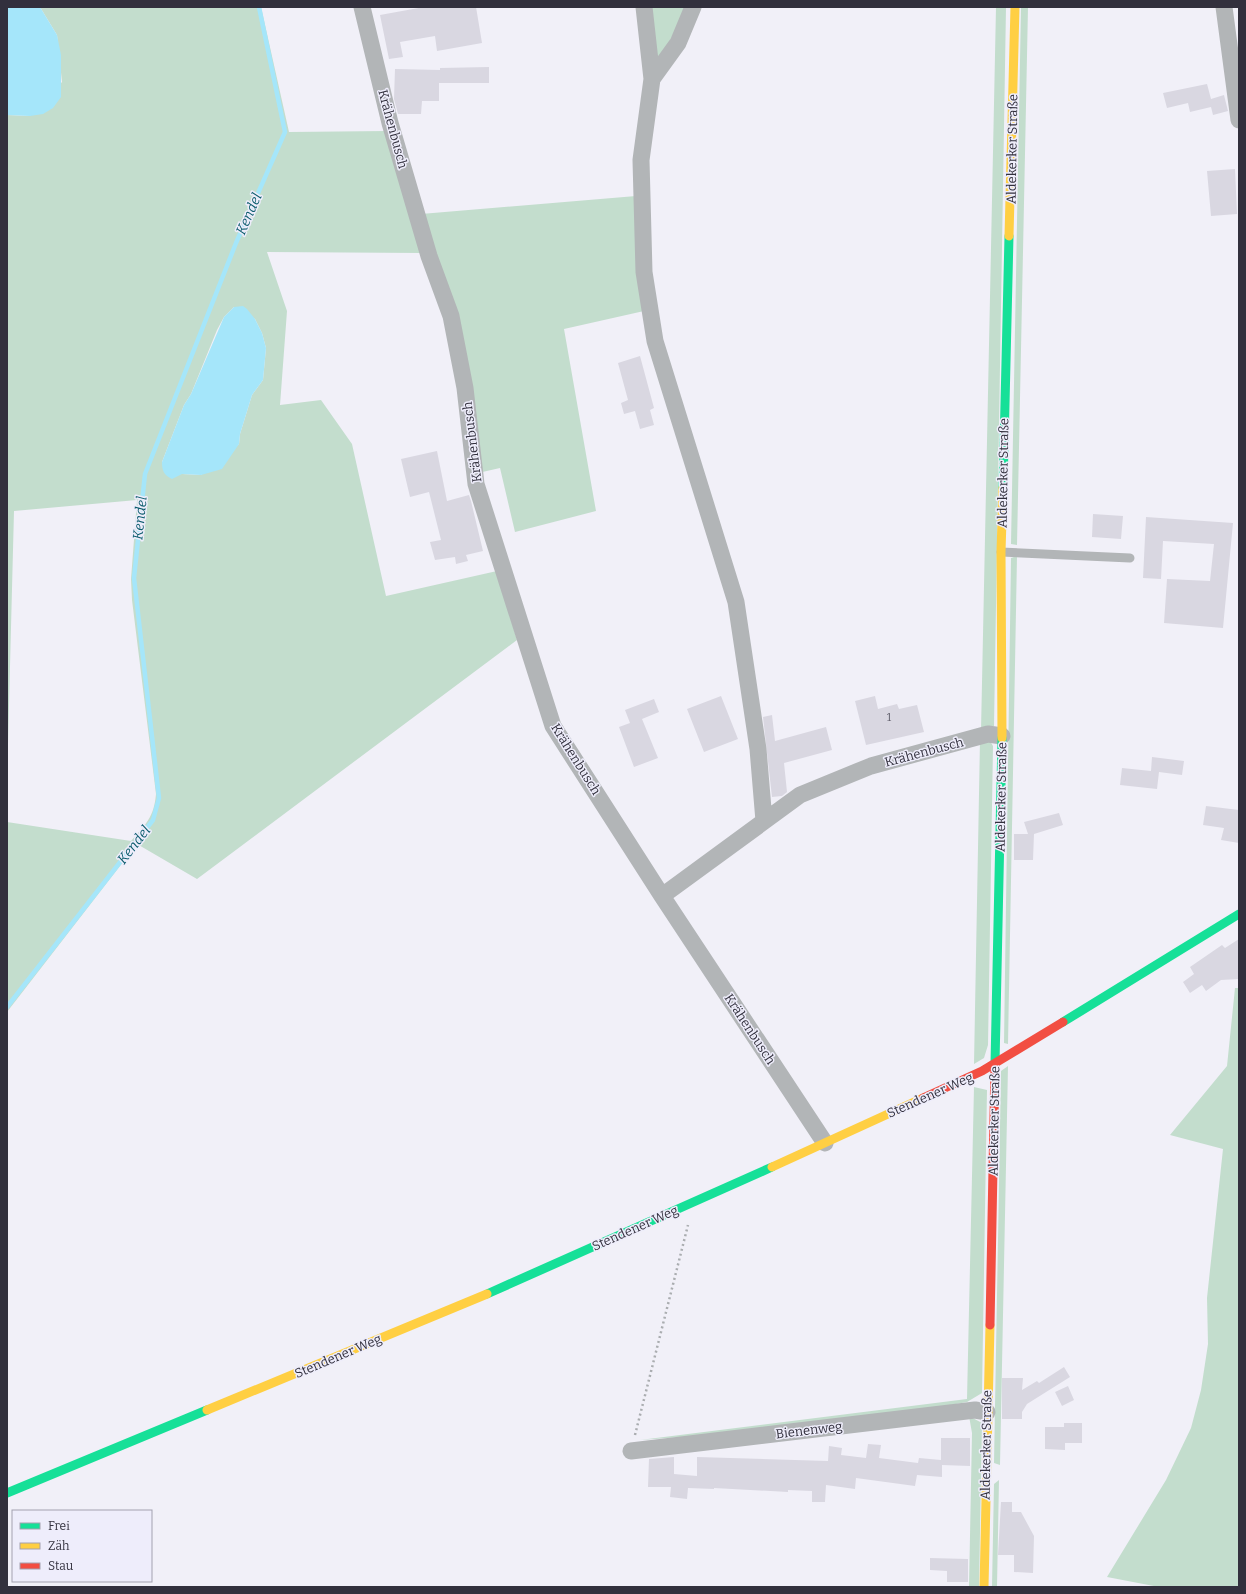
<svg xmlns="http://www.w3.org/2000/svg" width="1246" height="1594" font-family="Bitter,serif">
	<rect width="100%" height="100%" fill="#f1f0f8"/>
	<!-- green -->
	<path fill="#c3ddcd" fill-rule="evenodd" d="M40,7H261L289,132L387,131L423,253L267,252L287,311L280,405L321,400L352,444L386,596L497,571L517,640L197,879L137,844L7,1012V822L131,841C146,824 154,817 156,794L132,600L131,579L137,500L14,511L7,783V115L30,116L62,82L57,35ZM234,307L255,319L262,333L266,348L263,380L252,395L240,434L239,444L201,475L182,474L162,462L184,405L191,394L217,330L224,317Z
		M651,7H687L658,64Z
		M996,7H1006L994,726L981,731Z
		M1021,7H1028L1017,545L1011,544Z
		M636,196L644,311L564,329L596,511L515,532L500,468L478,473L421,214Z
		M1017,556L1008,1044L1004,1043L1011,558Z
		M980,740L990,741L993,746L988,1045L984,1058L974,1064Z
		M1235,988H1239V1587H1159L1107,1577L1166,1480L1191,1428L1201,1390L1208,1344L1207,1298L1223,1149L1170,1135L1227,1066Z
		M1008,1066L1000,1465L994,1463L1001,1071Z
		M974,1087L987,1090L982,1393L967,1402L879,1418L777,1430L640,1440L967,1399Z
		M969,1416L982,1423L979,1587H969L972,1433Z
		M999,1480L997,1587H992L994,1484Z"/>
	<!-- water -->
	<path fill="#a5e6fa" d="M7,7H40L57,35L61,55V97L53,108L43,114L30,116L7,115Z
		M243,306L247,309L255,319L262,333L266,348L263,380L252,395L240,434L239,444L222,469L201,475L182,474L172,479C164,475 162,471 162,462L184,405L191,394L224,317L234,307Z"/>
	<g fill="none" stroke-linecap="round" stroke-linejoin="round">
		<!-- stream -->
		<path stroke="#a5e6fa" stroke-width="4.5" d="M7,1007L153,820L159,798L134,578L145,474L236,243L285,132L259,7"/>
	</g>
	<!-- building -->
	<path fill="#d9d7e1" d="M424,7H476L482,43L437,51L435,36L400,42L403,57L389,59L380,15Z
		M489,67V83H439V101H422L421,114H398L394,99L395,69L440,70V68Z
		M1207,84L1211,99L1224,95L1228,111L1213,115L1211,107L1190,112L1188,103L1167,108L1163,93Z
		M1235,169L1237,214L1211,216L1207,171Z
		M640,356L654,408L650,410L654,425L640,429L635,411L624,414L621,403L628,400L618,363Z
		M437,451L447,501L469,495L471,501L483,551L466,555L468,561L456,564L455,557L435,560L430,542L441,540L429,492L410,497L401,459Z
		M1093,514L1123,516L1121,539L1092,537Z
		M1146,517L1233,523L1223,628L1164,623L1167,579L1210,581L1214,544L1163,541L1161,579L1143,578Z
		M721,696L738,739L704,752L687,709Z
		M875,696L878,709L897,704L899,709L917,705L924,732L866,745L855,701Z
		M654,699L659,712L642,719L658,758L634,767L619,727L630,723L625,710Z
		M772,715L775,741L826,727L832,750L784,763L787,792L782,796L772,797L763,717Z
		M1152,757L1184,761L1182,775L1159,772L1157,789L1120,785L1122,768L1151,771Z
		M1206,806L1239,810V843L1221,840L1224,828L1203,825Z
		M1059,813L1063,825L1034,834L1033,860H1014V834H1028L1024,822Z
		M1239,939V979L1221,980L1206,991L1202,985L1190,993L1183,982L1194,974L1190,967L1222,945L1225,948Z
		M1064,1367L1070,1377L1027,1404L1022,1412V1419H1002V1378H1023L1022,1390L1037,1381L1039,1383Z
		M1068,1386L1074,1400L1062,1406L1055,1392Z
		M1064,1423H1082V1443H1065V1450L1045,1449V1427H1064Z
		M941,1438H970V1466L942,1465V1477L917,1475L915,1486L856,1478L855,1489L826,1485L825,1502H812V1491L788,1490V1492L714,1488V1489L688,1488L687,1499L670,1497L671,1487H648L649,1459L674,1457V1474L697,1476V1457L828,1461L829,1446L842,1448L841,1455L866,1458L868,1444L881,1445L879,1458L918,1463L919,1458L941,1460Z
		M1001,1502H1012V1512H1021L1034,1536L1033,1573L1014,1572V1555H998Z
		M930,1558L968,1559V1582H947V1571L930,1570Z"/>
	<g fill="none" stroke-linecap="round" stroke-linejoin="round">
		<!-- path -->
		<path stroke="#aaadb0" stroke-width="2.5" stroke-dasharray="2 3" stroke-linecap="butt" d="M635,1435L688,1225"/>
		<!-- lane -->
		<path stroke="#b2b5b7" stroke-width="9" d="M1001,552L1130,558"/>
		<!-- street -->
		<path stroke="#b2b5b7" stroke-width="17" d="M362,7L390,123L429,256L451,316L465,388L476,484L553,726L662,896L825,1143
			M644,7L652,79
			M693,7L678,43L652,79L641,160L644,272L655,341L736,602L758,749L764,821
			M1224,7L1239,120
			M662,896L800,795L871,766L988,734L1002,736
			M631,1451L975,1410L987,1412"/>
		<!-- fast -->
		<path stroke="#16e098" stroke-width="9" d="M1003,488L1009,236
			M1063,1022L1239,914
			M995,1064L1002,738
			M487,1294L772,1167
			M7,1493L207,1410"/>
		<!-- slow -->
		<path stroke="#ffcf43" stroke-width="9" d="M1009,236L1015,7
			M1002,738L1001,552L1003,488
			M772,1167L923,1098
			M207,1410L487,1294
			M984,1587L990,1325"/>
		<!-- jam -->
		<path stroke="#f24e42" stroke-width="9" d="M923,1098L982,1071L1063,1022
			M990,1325L995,1064"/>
	</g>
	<g text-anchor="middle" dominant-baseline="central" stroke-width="3" stroke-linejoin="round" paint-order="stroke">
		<!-- number labels -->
		<g font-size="11" fill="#5c5a66">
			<text x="889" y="717">1</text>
		</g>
		<!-- street labels -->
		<g font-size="13" fill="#32303d" stroke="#eeedfb">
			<text transform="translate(393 129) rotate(75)">Krähenbusch</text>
			<text transform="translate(1012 149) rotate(-89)">Aldekerker Straße</text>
			<text transform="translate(472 442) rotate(-97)">Krähenbusch</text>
			<text transform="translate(1003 473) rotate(-89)">Aldekerker Straße</text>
			<text transform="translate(924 752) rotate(-15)">Krähenbusch</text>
			<text transform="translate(576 759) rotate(58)">Krähenbusch</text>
			<text transform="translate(1001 797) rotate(-89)">Aldekerker Straße</text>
			<text transform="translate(750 1029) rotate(57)">Krähenbusch</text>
			<text transform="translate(930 1095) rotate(-24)">Stendener Weg</text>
			<text transform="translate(994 1121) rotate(-89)">Aldekerker Straße</text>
			<text transform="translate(635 1228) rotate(-24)">Stendener Weg</text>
			<text transform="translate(338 1356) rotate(-23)">Stendener Weg</text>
			<text transform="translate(809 1430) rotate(-7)">Bienenweg</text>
			<text transform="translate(986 1445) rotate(-89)">Aldekerker Straße</text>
		</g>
		<!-- water labels -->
		<g font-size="14" font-style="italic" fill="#0b5c6d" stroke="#eeedfb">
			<text transform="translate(249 214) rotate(-66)">Kendel</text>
			<text transform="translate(140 518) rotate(-84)">Kendel</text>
			<text transform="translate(134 845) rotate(-52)">Kendel</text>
		</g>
	</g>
	<!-- border -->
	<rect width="1246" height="1594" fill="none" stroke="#32303d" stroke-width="16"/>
	<!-- legend -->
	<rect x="12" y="1510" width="140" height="72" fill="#eeedfb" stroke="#a3a1af"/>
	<rect x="20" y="1523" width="20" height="6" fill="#16e098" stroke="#a3a1af"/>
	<text x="48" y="1530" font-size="12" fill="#32303d">Frei</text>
	<rect x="20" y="1543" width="20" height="6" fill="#ffcf43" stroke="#a3a1af"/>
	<text x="48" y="1550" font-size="12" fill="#32303d">Zäh</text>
	<rect x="20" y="1563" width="20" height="6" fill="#f24e42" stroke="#a3a1af"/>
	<text x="48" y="1570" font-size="12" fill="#32303d">Stau</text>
</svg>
